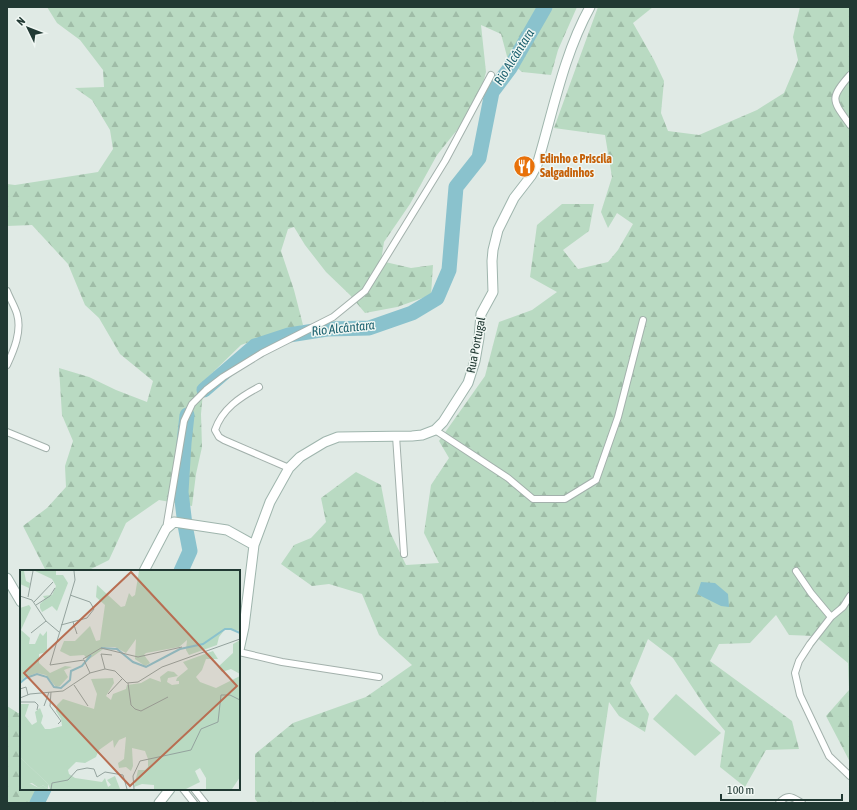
<svg xmlns="http://www.w3.org/2000/svg" width="857" height="810" font-family="'Asap Condensed',sans-serif">
	<defs>
		<pattern id="forest-firs" width="22" height="20" patternUnits="userSpaceOnUse"><rect width="22" height="20" fill="#b9dac2"/><path d="M5 1l3.5 6h-7zM16 11l3.5 6h-7z" fill="#9fbca7"/></pattern>
	</defs>
	<rect width="100%" height="100%" fill="#e0eae5"/>
	<!-- green -->
	<path fill="#b9dac2" d="M676,694L721,733L695,756L653,719Z"/>
	<!-- forest -->
	<path fill="url(#forest-firs)" d="M47,7H577L558,50L551,75L522,72L508,60L501,34L481,25L486,72L482,87L465,120L437,155L410,204L384,242L381,261L411,268L433,265L431,295L397,307L365,313L350,295L326,272L305,245L294,227L288,229L281,251L294,290L303,325L266,336L241,345L204,381L201,414L202,447L196,474L192,506L159,500L126,523L109,560L87,571H46L23,526L47,508L66,487L65,466L73,441L62,415L59,368L89,377L116,390L147,402L153,381L120,354L99,318L85,305L68,264L32,225L7,226V184L15,185L98,172L113,149L110,130L92,100L75,88L104,87L103,70L80,40L57,23Z
		M598,7H653L633,23L654,60L664,81L661,113L668,131L699,135L757,110L784,93L798,60L793,37L800,7H850V762L826,716L849,690L848,663L815,636L789,635L776,615L750,643L719,644L710,661L792,721L799,749L766,750L745,787L720,767L725,731L706,708L673,658L648,639L630,683L649,714L645,732L619,716L609,702L600,763L596,801L597,803H258L255,799V754L293,723L366,697L412,665L379,635L362,594L329,584L312,586L281,564L294,545L311,538L326,522L321,498L356,472L381,485L390,532L406,565L439,563L424,533L431,485L449,458L439,441L485,376L499,322L532,310L557,292L530,277L537,225L562,204H594L589,231L563,250L578,269L608,262L618,250L633,224L617,213L608,228L601,212L612,177L605,135L554,128Z
		M7,706L18,713H21V789H38L31,803H7Z"/>
	<!-- water -->
	<path fill="#8ac2cd" d="M701,582L715,583L728,594L729,607L721,606L697,594Z"/>
	<g fill="none" stroke-linecap="round" stroke-linejoin="round">
		<!-- river -->
		<path stroke="#8ac2cd" stroke-width="15" d="M204,390L255,346L289,335L327,329L369,328L412,313L437,298L449,270L456,187L479,158L492,92L510,68L545,7
			M181,571L190,551L185,525L181,492L184,443L187,415
			M37,803L44,789"/>
		<defs>
			<path id="street" d="M850,75C829,99 832,100 850,125
				M7,291C10,299 15,307 17,314C22,331 14,350 7,365
				M259,387C240,397 222,409 215,430L219,437L224,440L289,468
				M435,430L508,478L533,499H565L596,480L618,417L643,320
				M7,432L46,448
				M396,436L404,554
				M166,529L184,421L192,404L206,390L223,377L262,353L333,317L365,291L445,161L491,75
				M796,571L811,593L831,617
				M850,596L843,607L831,617L810,644L799,661L795,673L800,695L829,756L850,776
				M239,652L282,662L379,677
				M183,789L194,803
				M194,789L205,803
				M779,803C788,793 792,797 802,803"/>
			<path id="secondary" d="M144,571L166,529L174,522L227,530L254,545
				M7,578L21,602
				M239,650L244,627L254,545L270,502L289,468L300,457L325,442L338,437L412,436L422,435L435,430L443,422L468,383L475,361L479,338L481,314L493,292L492,261L493,250L498,230L514,198L531,176L537,165C553,112 563,56 590,7
				M159,803L170,789"/>
		</defs>
		<!-- street casing -->
		<use href="#street" stroke="#a3b1ac" stroke-width="8"/>
		<!-- secondary casing -->
		<use href="#secondary" stroke="#9fb5ad" stroke-width="11"/>
		<!-- street -->
		<use href="#street" stroke="#fff" stroke-width="6"/>
		<!-- secondary -->
		<use href="#secondary" stroke="#fff" stroke-width="9"/>
	</g>
	<!-- icons -->
	<defs>
		<symbol id="restaurant-disc" viewBox="-11 -11 22 22"><circle r="9.5" fill="#e8710a" stroke="#f0f7f3"/><path d="M-5-6h1v4h1v-4h1v4h1v-4h1v5L-1.5 .5V6h-2V.5L-5-1ZM5-6V6H3V1.5H1.5Q1.5-4 5-6Z" fill="#fff"/></symbol>
	</defs>
	<g fill-rule="evenodd">
		<use href="#restaurant-disc" x="512" y="154" width="25" height="25"/>
	</g>
	<g text-anchor="middle" dominant-baseline="central" stroke-width="3" stroke-linejoin="round" paint-order="stroke">
		<!-- food labels -->
		<g font-size="12" font-weight="bold" fill="#c56008" stroke="#f0f7f3" text-anchor="start">
			<text x="540" y="159">Edinho e Priscila<tspan x="540" dy="14">Salgadinhos</tspan></text>
		</g>
		<!-- street labels -->
		<g font-size="12" fill="#213933" stroke="#f0f7f3">
			<text transform="translate(476 345) rotate(-79)">Rua Portugal</text>
		</g>
		<!-- water labels -->
		<g font-size="13" font-style="italic" fill="#1f6371" stroke="#f0f7f3">
			<text transform="translate(514 57) rotate(-58)">Rio Alcântara</text>
			<text transform="translate(343 328) rotate(-6)">Rio Alcântara</text>
		</g>
	</g>
	<!-- overview -->
	<g transform="translate(20 570)">
		<rect width="220" height="220" fill="#e0eae5"/>
		<path d="M0,187L28,214V219L23,215L19,218L12,213L0,216Z" fill="#b9dac2"/>
		<path d="M0,1H4L6,11L10,13L9,18L0,14ZM15,1H36V5H43L48,13L37,41L32,36L22,42L20,38V34L25,29L23,26L32,25L36,16L32,9ZM119,1H220V61L206,58L199,67L197,75L169,85L166,80L167,70L159,77L126,83L124,85L130,93L125,96L115,89L116,69L106,83L95,77H86L68,90L64,85L50,86L40,81L44,71H55L70,56L76,71L80,70L85,35L76,27L77,15L101,37L105,36L109,23L112,27L115,25ZM9,35L11,38L1,60L10,68L9,74H15L20,63L23,66L27,61V82L19,84V93L30,103L45,96L52,97L44,100L48,107L40,116L36,117L26,105L17,103L5,107L0,112V38ZM220,70V104L211,99L202,102L198,97L213,83V74ZM193,81L198,89H186L182,100L176,107L180,112L196,118L220,106V207L212,219H186V208L180,198L175,201L180,212L166,219H134V215L122,214L114,217L118,200H125L128,197V189L125,181L112,178L113,196L111,201L106,197L99,198L98,193L104,189L106,167L99,170L94,178L93,170L79,180L76,187L65,193L56,192L48,200L49,204L55,208L82,212L85,208L88,217L91,215L87,210L95,206L100,219H30L28,214L0,187V134H9L5,146L12,155L17,152L15,142L20,138L23,146L21,153L25,159H30L42,156L41,149L36,141L37,135L43,129L74,139L77,124L71,109L93,108L94,113L86,126L91,130L93,124L106,119L107,115L121,113L130,108L141,112L140,107L148,101L154,102L158,106L148,108L147,112L152,115L159,114V111H156L157,108L168,99L163,92ZM7,212L19,218L23,215L28,219H0V216Z" fill="#b9dac2"/>
		<path fill="none" stroke="#8ac2cd" stroke-width="2" d="M81,78L97,79L113,92L126,97L160,79L183,74L205,59H211L220,63M0,113L6,108L17,104L27,107L34,117L41,118L50,110L51,101L62,96L71,85"/>
		<path fill="none" stroke="#94a39e" stroke-width="1" d="M54,1L55,10L30,95L64,90L70,103M0,26L12,30L26,51L39,62M8,27L13,1M14,32L33,12M16,35L30,26L35,18M53,52L57,64M41,55L67,48L74,39L70,32L50,25M11,63L26,51M63,89L81,78L118,87L162,77M85,99L81,84L92,85M108,113L111,135L115,139L121,141L148,127M54,115L68,136M0,119L6,117L8,125M31,122L30,136L41,151L38,154M88,124L102,109M0,128L10,124L43,121L70,103L85,99L95,101L107,113L118,112L142,97L220,69M0,132H15L18,135L17,140M24,136L29,122M31,219L32,213L48,210L57,200L67,198L74,199L77,207L85,202L103,205L107,219M114,219L113,206L120,191L171,180L181,159L198,152L201,125H210L220,130"/>
		<path fill="#b86e52" fill-opacity="0.15" stroke="#b86e52" stroke-width="2" d="M111,2L217,116L110,216L4,103Z"/>
		<rect width="220" height="220" fill="none" stroke="#213933" stroke-width="2"/>
	</g>
	<!-- border -->
	<rect width="857" height="810" fill="none" stroke="#213933" stroke-width="16"/>
	<!-- north arrow -->
	<g transform="translate(28 28) rotate(313)" stroke="#f0f7f3" stroke-width="3" paint-order="stroke">
	<path d="M0-3L7 15L0 10L-7 15Z" fill="#213933"/>
	<text y="-6" font-size="11" font-weight="bold" text-anchor="middle" fill="#213933">N</text>
	</g>
	<!-- scale -->
	<path d="M721 794v6h121v-6" fill="none" stroke="#213933" stroke-width="2"/>
	<text x="727" y="794" font-size="12" fill="#213933" stroke="#f0f7f3" stroke-width="3" paint-order="stroke">100 m</text>
</svg>
